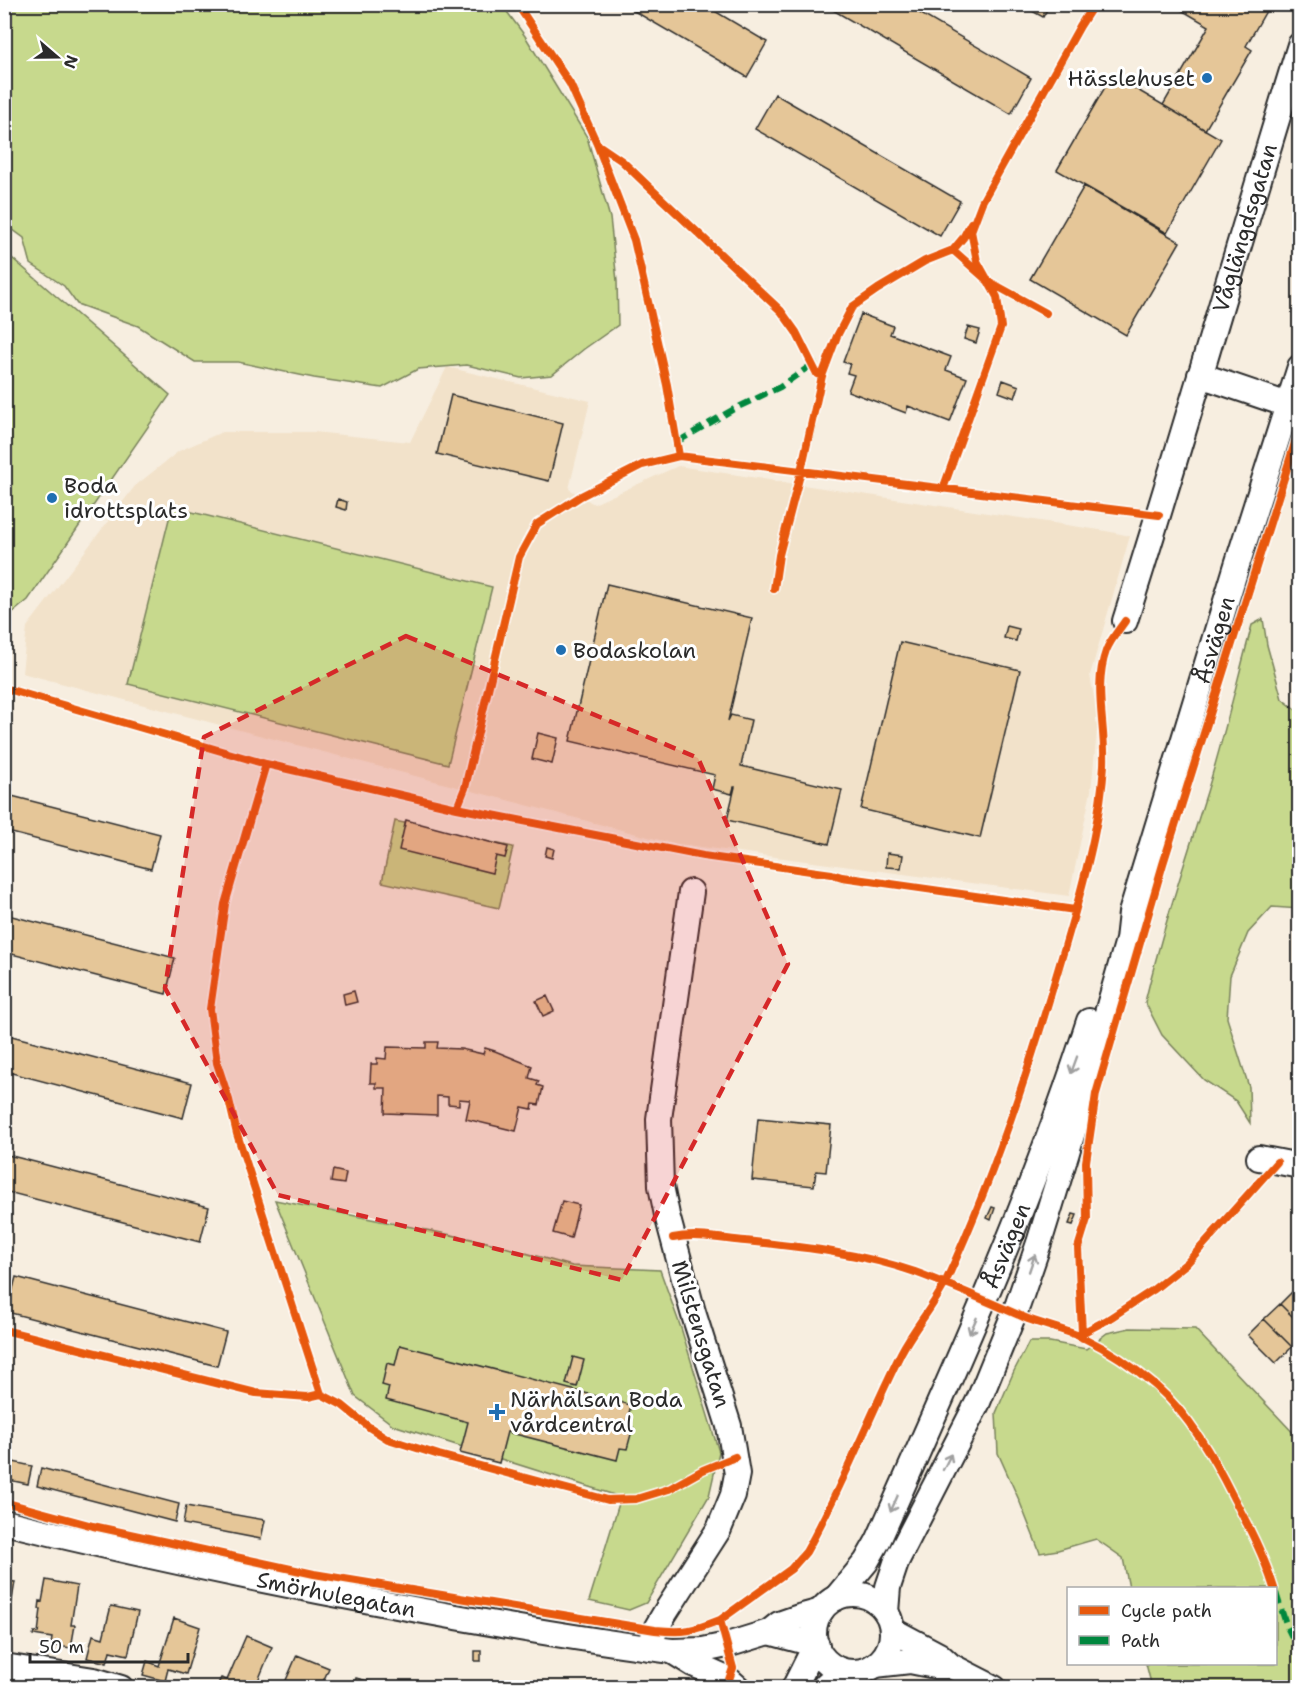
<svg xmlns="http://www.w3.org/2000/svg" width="1304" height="1692" font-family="'Shantell Sans',sans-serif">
	<rect width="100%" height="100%" fill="#f7eee0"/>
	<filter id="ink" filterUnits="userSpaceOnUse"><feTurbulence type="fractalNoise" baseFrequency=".0167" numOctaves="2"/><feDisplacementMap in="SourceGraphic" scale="12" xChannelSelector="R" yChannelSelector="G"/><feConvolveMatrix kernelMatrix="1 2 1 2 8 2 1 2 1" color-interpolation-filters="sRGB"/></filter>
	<g filter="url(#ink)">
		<!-- built -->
		<path fill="#f2e2ca" d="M447,367L590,401L569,489L594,504L678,466L1106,531L1130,536L1090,675L1098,721L1091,791L1069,896L671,843L22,673L27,627L135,486L179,451L222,432H314L410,442Z"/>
		<!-- green -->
		<path fill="#c7d98d" stroke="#79825c" stroke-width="1.5" d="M4,5H502L525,36L587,137L610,218L617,281L618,325L584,349L552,375L521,378L467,365L418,369L382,388L314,378L238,362H195L138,326L77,304L64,286L31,264L24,238L5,224Z
			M5,252L170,395L28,600L5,619Z
			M172,507L492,587L448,764L128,684Z
			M1263,619L1267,645L1282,699L1299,712L1300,909L1272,907L1248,933L1230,976L1227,1018L1249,1087L1250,1123L1236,1101L1204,1080L1162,1035L1145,1002C1162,931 1185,862 1207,792C1224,737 1237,681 1252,625Z
			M395,821L513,847L499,908L382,882Z
			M275,1200L487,1242L572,1266L660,1270L681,1328L719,1452L709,1496L646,1603L629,1610L589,1601L621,1497L393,1425L355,1396Z
			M1130,1328L1195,1329L1299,1439L1300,1624L1298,1625L1300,1628L1299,1687H1152L1146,1664H1276V1588H1129L1123,1558L1096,1539L1058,1550L1040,1553L1019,1500L998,1453L996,1413L1014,1371L1029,1342H1050L1086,1349L1107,1333Z"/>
		<!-- building -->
		<path fill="#e5c698" stroke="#2b2b2b" stroke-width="1.5" d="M622,4H703L767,42L747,77Z
			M827,4H904L1031,78L1011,114L826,6Z
			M1035,4H1050L1043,17L1032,11Z
			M1171,4H1270L1246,46L1252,50L1205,130L1163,105L1209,26Z
			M1112,75L1221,139L1167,233L1057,170Z
			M775,94L960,201L940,236L755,129Z
			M1084,186L1180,242L1126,335L1030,279Z
			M861,314L893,326L890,334L951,357L946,370L967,378L950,422L908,406L906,413L848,391L854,375L847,373L850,364L843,362Z
			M968,327L980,330L976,343L964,339Z
			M1003,380L1019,386L1015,398L999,392Z
			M451,395L563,423L549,481L437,454Z
			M338,499L347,502L346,510L336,507Z
			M607,584L752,618L728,721L731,715L751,720L741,766L842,790L829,844L727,820L735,787H734L732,794L712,789L715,775L570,741Z
			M1007,626L1019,629L1016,641L1004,638Z
			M900,642L1020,670L980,838L861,809Z
			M538,733L558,738L552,764L532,759Z
			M4,794L160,834L151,869L4,831Z
			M406,820L508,847L505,858L496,856L492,873L399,850Z
			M547,847L554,849L552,858L545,856Z
			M887,853L903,855L901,868L886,867Z
			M4,914L175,958L166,994L4,952Z
			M354,991L357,1002L345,1005L343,994Z
			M547,996L554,1011L543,1016L536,1001Z
			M4,1034L192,1083L183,1118L4,1071Z
			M426,1042H438L437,1048L461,1049L483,1054L485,1048L495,1051L532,1066L529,1078L539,1081L537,1085L543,1087L539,1105L533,1104L532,1109L522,1107L516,1131L466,1119L470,1100L459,1099V1105L448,1104V1097L437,1096V1115L385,1113L386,1088H376V1083H370L371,1064H377V1058L386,1059L387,1047L426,1048Z
			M758,1118L831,1125L826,1172L816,1171L814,1186L752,1180Z
			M4,1154L209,1207L200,1242L4,1191Z
			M333,1170L346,1173L344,1184L331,1182Z
			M562,1201L579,1205L571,1238L553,1233Z
			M992,1207L995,1208L991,1220L987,1218Z
			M1073,1214L1077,1215L1073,1225L1069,1224Z
			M16,1277L226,1332L217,1366L7,1312Z
			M1295,1289L1300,1293V1324L1280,1304Z
			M1280,1304L1300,1324V1340L1292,1347L1264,1319Z
			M1264,1319L1292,1347L1276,1363L1248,1335Z
			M400,1345L631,1405L626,1425L633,1427L627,1449L620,1448L617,1460L507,1432L499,1463L460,1453L468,1422L386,1400L389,1387L382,1385L387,1363L395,1365Z
			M573,1357L584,1360L577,1387L566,1384Z
			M4,1460L32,1466L28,1484L4,1479Z
			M41,1468L179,1504L175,1522L37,1486Z
			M186,1506L265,1520L261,1539L183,1524Z
			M46,1580L77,1586L71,1625H75L71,1648L51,1645L52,1638L33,1635L34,1632L38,1633L41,1609H39L40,1601L42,1602Z
			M4,1581L15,1582L11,1606H6L4,1616Z
			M111,1606L138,1612L128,1655L110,1651L107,1663L87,1658L93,1635L103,1638Z
			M174,1618L200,1627L186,1674L168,1669L165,1681L143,1675L147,1661L159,1666Z
			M246,1636L272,1647L255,1688H216L221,1678L227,1680Z
			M475,1651H481V1661H475Z
			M297,1655L329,1668L322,1684L319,1683L317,1688H276L277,1685L283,1687Z
			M356,1678L386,1686L385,1688H354Z"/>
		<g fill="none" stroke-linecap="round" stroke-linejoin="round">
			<defs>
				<g id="minor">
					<path d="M1200,375L1288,405"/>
					<path id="s1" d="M1125,621C1186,430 1240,237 1300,45"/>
					<path d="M1259,1158L1300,1166"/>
					<path id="s2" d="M4,1522C131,1553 258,1580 386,1604C481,1622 576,1639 672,1651L703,1650L727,1645L769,1632L779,1624L799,1617L821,1611"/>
					<circle cx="853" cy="1633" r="39"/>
					<path id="s3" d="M836,1598L866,1562L878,1541C954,1371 1032,1199 1089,1021"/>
					<path id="s4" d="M886,1612L888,1587L897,1560L978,1402L1018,1304L1039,1243L1067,1152L1128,940L1131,913L1237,565L1300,367"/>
					<path d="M892,1630L939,1655L951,1666L994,1688"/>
					<path d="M769,1632L817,1645"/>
					<path d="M650,1648L655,1630L665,1613L719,1529L733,1495L737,1474L729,1426L693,1312L667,1215L661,1186L659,1119L691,892"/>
					<path d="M672,1651L693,1664L729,1680L738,1688"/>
					<path d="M875,1665L910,1661L935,1666H946"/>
					<path d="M4,1666L94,1680L121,1688"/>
					<path d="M794,1688L811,1654L817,1648"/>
					<path d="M823,1688C832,1677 842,1674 855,1672"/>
				</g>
			</defs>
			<!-- minor casing -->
			<use href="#minor" stroke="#2b2b2b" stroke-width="28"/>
			<!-- minor -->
			<use href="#minor" stroke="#fff" stroke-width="24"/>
			<!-- quiet -->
			<path stroke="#00873e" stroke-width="6" stroke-dasharray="12 6" stroke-linecap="butt" d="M677,442L734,409L780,387L817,361
				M1276,1593L1287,1627L1300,1654"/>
			<defs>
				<path id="cycleway" d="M517,4L570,84L597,144L634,240L667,385L679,456L1159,515
					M597,144L622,161L647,185L781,311L796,332L817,374L822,376
					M953,250L988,281L1046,313
					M943,489L1001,327L997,297L977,261L971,231L982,202L1080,26L1094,4
					M774,589L779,555L801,471L822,376L837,336L852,307L878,289L925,261L953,250L963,238L971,223
					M4,688L266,764L457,808L703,856L832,874L842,877L1075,910
					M266,764L225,904L210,1009L217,1063L229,1100L237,1134L321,1394L342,1405L369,1427L388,1439L439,1455L608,1500L636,1499L669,1489L703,1470L735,1457
					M457,808L465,788L519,557L537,524L581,496L642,465L679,456
					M673,1238C697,1233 722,1239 745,1241C802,1247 861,1253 915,1272C953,1286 991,1303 1028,1319C1047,1326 1066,1330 1084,1338C1109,1350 1135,1368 1156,1386C1190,1416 1213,1457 1233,1497C1249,1527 1264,1556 1274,1588
					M4,1330L256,1393L308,1397L321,1394
					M1082,1333L1078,1248L1087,1219L1086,1162L1096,1094L1163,864L1300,427
					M1083,1338L1082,1333L1107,1320L1153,1290L1187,1263L1277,1162
					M4,1502L93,1526L314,1574L655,1630C685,1633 692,1631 720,1620
					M726,1688L733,1668L720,1620L791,1569L806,1552C842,1488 868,1419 901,1353C914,1328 934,1306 946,1281C1001,1162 1039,1037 1075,912C1088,865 1101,814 1104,765C1106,727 1093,687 1106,651C1110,640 1119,630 1125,621"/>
			</defs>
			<!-- cycleway casing -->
			<use href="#cycleway" stroke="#fff" stroke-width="11"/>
			<!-- cycleway -->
			<use href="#cycleway" stroke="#e8590c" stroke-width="8"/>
		</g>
		<!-- one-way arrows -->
		<defs><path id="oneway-shaft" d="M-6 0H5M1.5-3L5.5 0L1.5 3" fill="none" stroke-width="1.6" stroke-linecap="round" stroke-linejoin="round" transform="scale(1.5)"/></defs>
		<g stroke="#a0a0a0">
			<use href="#oneway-shaft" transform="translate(1074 1065) rotate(110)"/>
			<use href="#oneway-shaft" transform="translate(1032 1263) rotate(-71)"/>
			<use href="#oneway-shaft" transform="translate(973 1326) rotate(114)"/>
			<use href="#oneway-shaft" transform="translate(947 1462) rotate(-63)"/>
			<use href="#oneway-shaft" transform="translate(894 1504) rotate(114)"/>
		</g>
	</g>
	<!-- marked area -->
	<path fill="#d62828" fill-opacity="0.2" stroke="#d62828" stroke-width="4.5" stroke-dasharray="12 8" stroke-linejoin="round" d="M406,636L698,758L788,964L622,1280L278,1195L165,988L204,737Z"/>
	<!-- markers -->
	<g fill="#1f6fb2" stroke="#fff" stroke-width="2">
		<circle cx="1207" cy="78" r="6"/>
		<circle cx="52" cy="498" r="6"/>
		<circle cx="561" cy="650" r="6"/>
		<path d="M494 1403h6v6h6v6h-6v6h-6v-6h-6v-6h6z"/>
	</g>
	<g text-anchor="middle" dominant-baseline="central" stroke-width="6" stroke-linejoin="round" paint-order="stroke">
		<!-- poi labels -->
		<g font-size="22" fill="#2b2b2b" stroke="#fff" text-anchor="start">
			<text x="1195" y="78" text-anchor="end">Hässlehuset</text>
			<text x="64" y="485">Boda<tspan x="64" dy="25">idrottsplats</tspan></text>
			<text x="573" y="650">Bodaskolan</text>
			<text x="510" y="1399">Närhälsan Boda<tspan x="510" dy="25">vårdcentral</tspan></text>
		</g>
		<!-- street labels -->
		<g font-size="22" fill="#2b2b2b" stroke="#fff">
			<text stroke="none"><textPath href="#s1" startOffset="411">Våglängdsgatan</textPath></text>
			<text stroke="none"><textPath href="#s4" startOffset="1030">Åsvägen</textPath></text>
			<text stroke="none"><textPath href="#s3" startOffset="393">Åsvägen</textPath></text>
			<text transform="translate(701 1334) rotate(73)">Milstensgatan</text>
			<text stroke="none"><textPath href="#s2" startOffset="340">Smörhulegatan</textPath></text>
		</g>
	</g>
	<!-- margin -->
	<rect width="1304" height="1692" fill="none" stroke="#fff" stroke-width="24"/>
	<rect x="12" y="12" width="1280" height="1668" fill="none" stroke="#2b2b2b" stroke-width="2" filter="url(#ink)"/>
	<!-- legend -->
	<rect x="1067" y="1587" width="210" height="78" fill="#ffffff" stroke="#aaaaaa" stroke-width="1.5"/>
	<rect x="1079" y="1606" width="30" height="9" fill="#e8590c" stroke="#aaaaaa" stroke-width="1.5"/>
	<text x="1121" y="1617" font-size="18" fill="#2b2b2b">Cycle path</text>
	<rect x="1079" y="1636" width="30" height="9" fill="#00873e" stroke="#aaaaaa" stroke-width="1.5"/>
	<text x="1121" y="1647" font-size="18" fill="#2b2b2b">Path</text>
	<!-- north arrow -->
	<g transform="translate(57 57) rotate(110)" stroke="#ffffff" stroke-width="4.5" paint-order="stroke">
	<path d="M0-4.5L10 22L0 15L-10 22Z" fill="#2b2b2b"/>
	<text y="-9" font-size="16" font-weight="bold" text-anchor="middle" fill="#2b2b2b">N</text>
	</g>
	<!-- scale -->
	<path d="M30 1653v9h158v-9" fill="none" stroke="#2b2b2b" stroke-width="3"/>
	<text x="39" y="1653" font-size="18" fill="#2b2b2b" stroke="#ffffff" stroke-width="4.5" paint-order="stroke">50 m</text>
</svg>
